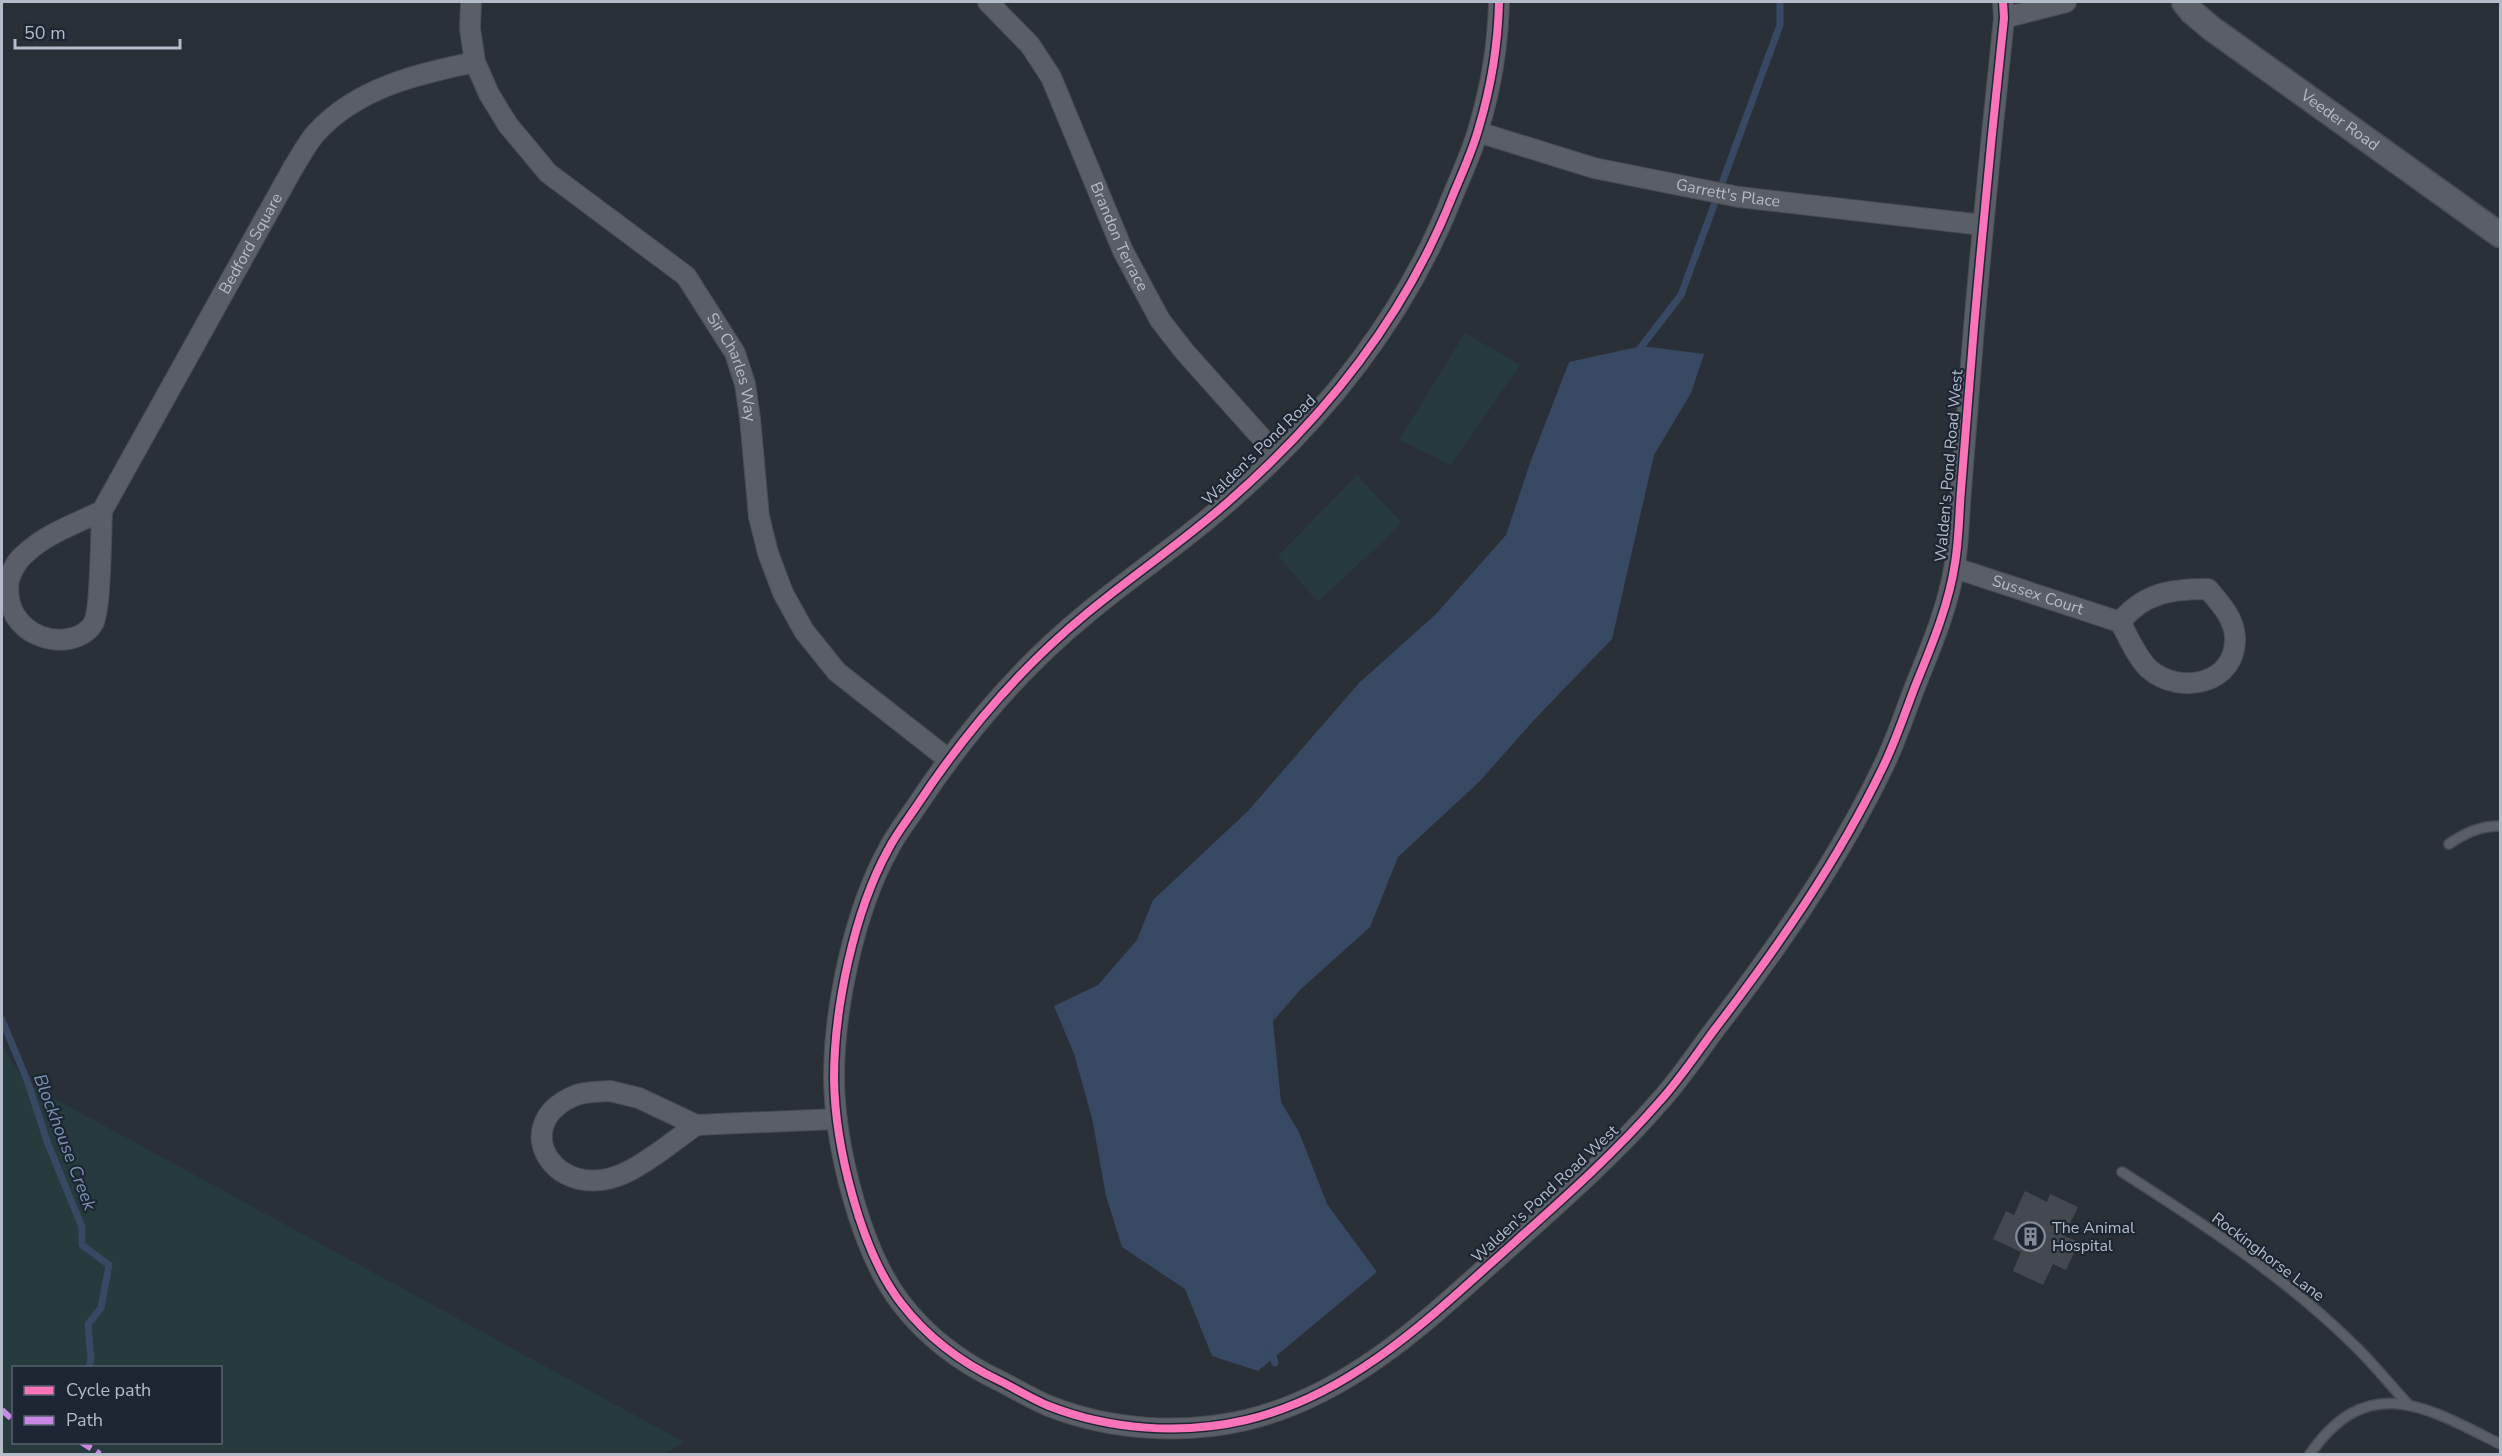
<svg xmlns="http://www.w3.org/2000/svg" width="2502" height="1456" font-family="'Nunito Sans',sans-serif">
	<rect width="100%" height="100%" fill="#2a3038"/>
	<!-- green -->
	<path fill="#273a3e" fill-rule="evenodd" d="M1465,333L1520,365L1451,465L1399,440Z
		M1357,475L1402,523L1318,602L1278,556Z
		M2,1045L26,1083L684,1442L664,1454H2ZM14,1368H220V1442H14Z"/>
	<!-- water -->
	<path fill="#384963" d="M1642,346L1704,354L1691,393L1654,455L1612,639L1534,720L1479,782L1398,857L1370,927L1301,989L1273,1021L1281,1102L1299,1132L1327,1204L1377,1272L1258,1371L1212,1356L1185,1289L1122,1247L1106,1196L1092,1118L1074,1054L1054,1006L1098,985L1137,940L1153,900L1248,811L1359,683L1436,614L1506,535L1530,463L1569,362Z"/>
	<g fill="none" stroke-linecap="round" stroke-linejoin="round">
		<!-- stream -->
		<path stroke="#384963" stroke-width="7" d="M1638,351L1681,295L1780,25V2
			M2,1020L27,1080L48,1144L82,1227V1245L109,1265L101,1308L88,1324L91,1359L89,1368
			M1271,1350L1275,1363"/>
	</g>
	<!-- building -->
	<path fill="#444950" d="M2025,1191L2047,1202L2050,1194L2078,1207L2064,1236L2079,1242L2066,1270L2053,1264L2043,1285L2013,1271L2021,1252L1993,1239L2006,1211L2014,1215Z"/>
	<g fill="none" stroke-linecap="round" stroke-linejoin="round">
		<defs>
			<path id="service" d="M2449,844C2465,833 2480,826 2500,826
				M2122,1172C2202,1223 2285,1277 2353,1344C2373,1363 2390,1385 2409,1405
				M2310,1454C2368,1370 2428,1408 2500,1444"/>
			<g id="minor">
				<path id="s1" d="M471,2L470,29L475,62L489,94L508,125L548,173L686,276L735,353L745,384L750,418L759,517L768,553L783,593L804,631L837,672L948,759"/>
				<path id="s2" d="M988,2L1030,45L1051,77L1123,251L1160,320L1184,351L1277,455"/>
				<path d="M1499,2C1498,43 1491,87 1479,127C1473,150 1462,173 1453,195C1406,315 1326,416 1229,501C1184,541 1133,575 1086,614C1020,668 965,733 918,804C908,819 896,834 888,850C854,912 834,1008 834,1079C835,1145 860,1250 901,1303C927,1337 962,1363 1000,1381C1016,1389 1032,1399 1049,1406C1110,1430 1182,1435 1246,1420C1343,1397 1417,1330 1489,1265C1548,1212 1608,1161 1660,1101C1680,1079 1697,1053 1715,1029C1778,947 1837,862 1882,769C1896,741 1905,712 1916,684C1932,645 1949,604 1955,563C1959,539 1959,514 1961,490C1965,436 1970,381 1974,327C1983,224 1993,121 2004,18L2003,2"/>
				<path d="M2004,18L2066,2"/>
				<path id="s3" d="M1478,132L1594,168L1739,197L1983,225"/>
				<path id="s4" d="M102,511L293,168C300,157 307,143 316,133C358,87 418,74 475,62"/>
				<path d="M102,511C101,530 101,612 93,624C73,655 0,640 9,579C13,568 17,560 26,553C46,534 77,523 102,511Z"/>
				<path id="s5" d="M1955,568L2120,622C2128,636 2137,658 2149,669C2180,696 2237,684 2235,637C2234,618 2220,603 2208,589C2172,589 2145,592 2120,622"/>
				<path d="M610,1091L639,1098L696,1125C675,1140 650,1161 627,1172C556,1207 506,1125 574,1096C584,1091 599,1092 610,1091Z"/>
				<path d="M696,1125L837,1119"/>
			</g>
			<g id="tertiary">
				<path id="s6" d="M2184,2L2192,12L2211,28L2500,235"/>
			</g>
		</defs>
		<!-- service casing -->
		<use href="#service" stroke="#484c53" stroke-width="12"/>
		<!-- minor casing -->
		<use href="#minor" stroke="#484c53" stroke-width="22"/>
		<!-- tertiary casing -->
		<use href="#tertiary" stroke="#484c53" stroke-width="27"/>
		<!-- service -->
		<use href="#service" stroke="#5a5e66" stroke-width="9"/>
		<!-- minor -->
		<use href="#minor" stroke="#5a5e66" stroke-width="20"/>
		<!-- tertiary -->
		<use href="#tertiary" stroke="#5a5e66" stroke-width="24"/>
		<!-- quiet -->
		<path stroke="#c787e3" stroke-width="6" stroke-dasharray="12 6" stroke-linecap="butt" d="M2,1410L14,1421
			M81,1442L100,1454"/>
		<defs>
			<path id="cycleway" d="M1499,2C1498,43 1491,87 1479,127C1473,150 1462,173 1453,195C1406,315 1326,416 1229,501C1184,541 1133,575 1086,614C1020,668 965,733 918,804C908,819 896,834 888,850C854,912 834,1008 834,1079C835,1145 860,1250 901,1303C927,1337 962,1363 1000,1381C1016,1389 1032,1399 1049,1406C1110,1430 1182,1435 1246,1420C1343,1397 1417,1330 1489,1265C1548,1212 1608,1161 1660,1101C1680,1079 1697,1053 1715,1029C1778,947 1837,862 1882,769C1896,741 1905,712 1916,684C1932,645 1949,604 1955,563C1959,539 1959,514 1961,490C1965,436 1970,381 1974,327C1983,224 1993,121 2004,18L2003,2"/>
		</defs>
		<!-- cycleway casing -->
		<use href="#cycleway" stroke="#1d2633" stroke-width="11"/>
		<!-- cycleway -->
		<use href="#cycleway" stroke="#fb73b8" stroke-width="8"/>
	</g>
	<!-- icons -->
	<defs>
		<symbol id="building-ring" viewBox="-11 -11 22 22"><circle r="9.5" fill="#1d2633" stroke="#848b96" stroke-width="1.5"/><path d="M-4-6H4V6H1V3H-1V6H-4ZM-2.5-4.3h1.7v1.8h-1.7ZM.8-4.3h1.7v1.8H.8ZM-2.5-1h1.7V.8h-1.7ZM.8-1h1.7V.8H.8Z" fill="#848b96"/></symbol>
	</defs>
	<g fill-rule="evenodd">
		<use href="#building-ring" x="2014" y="1220" width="33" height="33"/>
	</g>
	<g text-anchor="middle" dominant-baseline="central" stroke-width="4.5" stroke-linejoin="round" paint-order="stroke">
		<!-- street labels -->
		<g font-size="16" fill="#b4bcc9" stroke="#1d2633">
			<text stroke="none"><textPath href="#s6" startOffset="196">Veeder Road</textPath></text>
			<text stroke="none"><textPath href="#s3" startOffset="258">Garrett's Place</textPath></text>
			<text stroke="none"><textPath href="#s2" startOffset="272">Brandon Terrace</textPath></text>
			<text stroke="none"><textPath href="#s4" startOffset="306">Bedford Square</textPath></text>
			<text stroke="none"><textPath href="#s1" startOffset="470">Sir Charles Way</textPath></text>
			<text transform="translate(1259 450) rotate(-44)">Walden's Pond Road</text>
			<text transform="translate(1949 466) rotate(-85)">Walden's Pond Road West</text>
			<text stroke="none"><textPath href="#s5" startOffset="87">Sussex Court</textPath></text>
			<text transform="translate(1545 1194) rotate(-43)">Walden's Pond Road West</text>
			<text transform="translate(2268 1257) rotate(37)">Rockinghorse Lane</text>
		</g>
		<!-- poi labels -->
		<g font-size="16" fill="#b4bcc9" stroke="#1d2633" text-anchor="start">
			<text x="2052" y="1228">The Animal<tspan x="2052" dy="18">Hospital</tspan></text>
		</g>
		<!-- water labels -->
		<g font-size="18" font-style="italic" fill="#7c92b1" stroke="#1d2633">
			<text transform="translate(65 1142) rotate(69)">Blockhouse Creek</text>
		</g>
	</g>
	<!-- border -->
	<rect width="2502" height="1456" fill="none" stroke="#b4bcc9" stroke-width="6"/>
	<!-- legend -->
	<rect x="12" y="1366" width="210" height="78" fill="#1d2633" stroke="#59626f" stroke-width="1.5"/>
	<rect x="24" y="1386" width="30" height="9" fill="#fb73b8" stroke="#59626f" stroke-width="1.5"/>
	<text x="66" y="1396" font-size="18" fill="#b4bcc9">Cycle path</text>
	<rect x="24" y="1416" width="30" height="9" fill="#c787e3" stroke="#59626f" stroke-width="1.5"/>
	<text x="66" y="1426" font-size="18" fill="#b4bcc9">Path</text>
	<!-- scale -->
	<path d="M15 39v9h165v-9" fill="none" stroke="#b4bcc9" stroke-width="3"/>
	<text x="24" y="39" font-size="18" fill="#b4bcc9" stroke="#1d2633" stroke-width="4.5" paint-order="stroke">50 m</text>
</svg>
